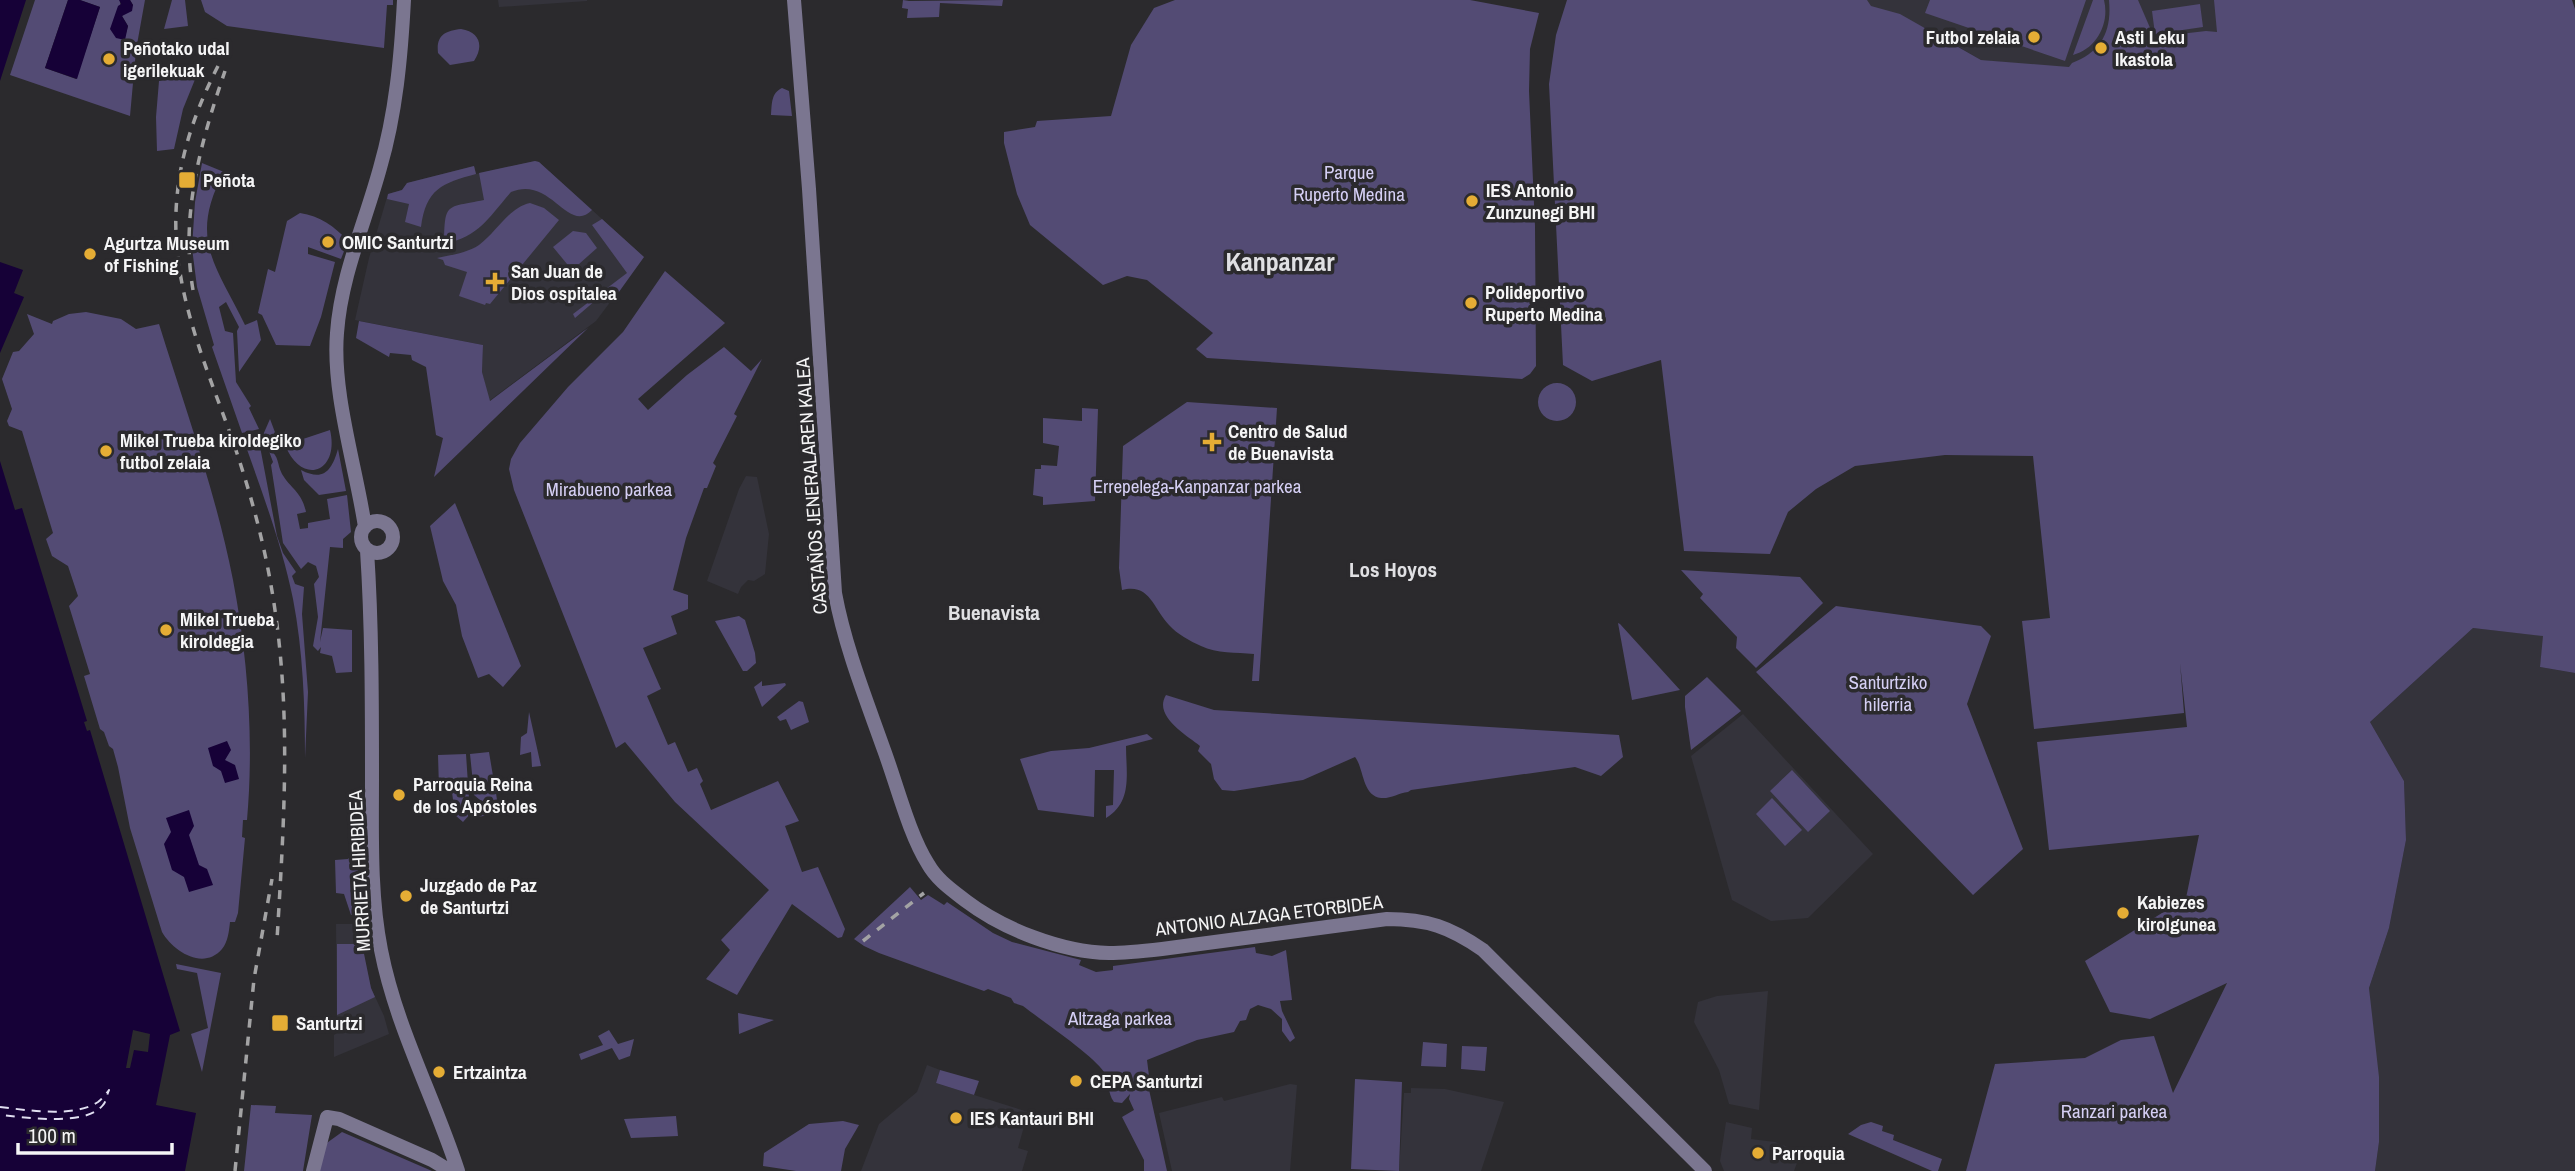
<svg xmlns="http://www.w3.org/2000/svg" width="2575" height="1171" font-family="'Archivo Narrow',sans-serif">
	<rect width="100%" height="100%" fill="#2b2a2d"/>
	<!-- built -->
	<path fill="#34333b" d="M498,0H587V1L499,7Z
		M1850,0H2306L2312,34L2192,58L2179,96L2052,67L1981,60L1928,29Z
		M535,161L539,162L644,257L596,321L489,401L482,372L483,345L355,320L369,258L388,194L402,190L407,183L474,166L476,174Z
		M746,476L757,477L769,534L765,574L754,581L748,580L741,587L738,594L707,581L739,489Z
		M2473,628L2544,636L2540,667L2575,673V1171H2375L2379,1142L2369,988L2389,928L2406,840L2404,781L2370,722Z
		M1743,714L1873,854L1808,918L1771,921L1732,900L1691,756Z
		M336,924H361L362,948L371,988L384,1016L389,1034L334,1057V1035L337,1033Z
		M1768,991L1759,1110L1729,1104L1719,1070L1694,1022L1698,1002L1717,996Z
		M927,1065L940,1070L936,1083L1028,1112L1018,1148L1028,1151L1022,1171H861L879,1124L917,1092Z
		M1290,1084L1297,1085L1290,1171H1172L1159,1113L1222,1097L1224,1101Z
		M1411,1088L1445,1089L1504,1102L1481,1171H1399L1404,1093H1411Z
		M1726,1122L1752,1128L1751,1139L1775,1142L1801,1152L1794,1171H1724L1720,1161Z"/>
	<!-- green -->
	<path fill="#534b74" d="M35,0H68L45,68L76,79L100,7L80,0H120L124,40L128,26L122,16L133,5L130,0H145L136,50L130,116L10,75Z
		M172,0H185L188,26L164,29Z
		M201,0H393V5H387L384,48L227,26L205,12Z
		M903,0L909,1L1003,0L1002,6L940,3L939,17L907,18L908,9L902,8Z
		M1175,0H1470L1539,13L1530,49L1529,91L1535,226L1536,366L1530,374L1522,379L1207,358L1196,349L1213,333L1147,280L1127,276L1103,285L1030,225L1017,194L1004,143V132L1035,127L1037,121L1111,116L1131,45L1154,8Z
		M1567,0H1867L1871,6L1900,14L1981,60L2069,67L2072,63C2101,52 2112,32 2109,0H2138L2154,37L2206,31L2217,32L2214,0H2572L2575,9V673L2540,667L2543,636L2473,628L2370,722L2404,781L2406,840L2389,928L2369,988L2379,1077V1142L2375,1171H1966L1995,1064L2085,1058L2121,1040L2154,1036L2173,1093L2227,983L2150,1019L2110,1012L2085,961L2186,898L2199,835L2049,850L2037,742L2187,727L2180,663L2184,713L2034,729L2022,621L2050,618L2033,456L1945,455L1855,466L1816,489L1788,512L1770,554L1684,551L1661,360L1592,381L1563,365L1549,84L1556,35Z
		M1930,0H2086L2065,61L1925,13Z
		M2093,0H2104C2110,24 2096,49 2073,55Z
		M2200,4L2203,27L2155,34L2152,11Z
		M461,29C480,32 484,46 474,61L450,65L438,53C436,35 445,31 461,29Z
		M196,77L183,109L174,149L157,151L156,117L159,81Z
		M782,88L789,91L792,116L771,115C772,104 771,93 782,88Z
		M535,161L539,162L592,210C568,235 551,175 511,192C487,219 481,235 444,244C445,202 445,208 484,200L479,173Z
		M202,163L224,172C188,239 216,265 245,325L257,320L261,340L239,372L237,331L239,327L226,302L219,307L225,331L233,333L236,382L251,406L249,408L259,429L242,433L212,347L214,345L197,287L192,248L195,202Z
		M474,166L476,174C442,183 426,189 421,227L405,222L409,204L387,199L388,194L402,190L407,183Z
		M530,203L544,208L559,220L490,304L486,303L485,305L459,296L467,272L445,265L443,260L437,258C451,255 467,253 479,245C497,232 508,208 530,203Z
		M300,213C320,216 334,226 348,241L341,259L308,247V254L335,262L321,317L310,346L276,345L262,315L258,313L268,269L275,272L287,221Z
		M602,219L644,257L611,303L603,294L575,318L573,314L627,273L592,225Z
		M573,231L586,233L597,248L579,264H567L553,247Z
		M665,271L725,323L638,399L648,410L687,375L724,347L751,371L762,359L734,414L737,416L713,463L716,466L707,488H704L686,538L673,590L688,595V609L671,616L677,634L643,648L661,689L647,696L668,745L675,742L688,772L697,768L703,781L700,784L711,810L778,781L799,821L785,826L802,872L818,867L845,929L842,937L838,938L792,904L737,995L706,979L730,950L721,940L769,890L675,802L625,742L616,748L514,490L509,469L511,459L520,443L568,387L623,332Z
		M86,312L121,319L136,329L159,324C185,408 216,493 233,580C248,658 254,741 247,820H243L242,837L245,838L238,913L235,922H230C229,931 228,942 222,949C203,971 173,951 162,932L130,828L118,767L113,749L109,746L104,732L100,729L84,676L90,674L69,606L78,596L68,566L52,556L46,539L53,533L22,431L9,426L7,421L12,409L2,379L13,352L19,351L34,334L27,314L52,324L53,321L69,314Z
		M359,321L483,345L482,372L490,401L588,328L434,477L443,438L436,435L426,367L412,360L411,355L390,353L389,357L356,338Z
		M1538 402a19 19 0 1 1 38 0a19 19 0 1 1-38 0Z
		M1187,402L1277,408L1259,681H1252L1254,654C1236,652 1217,654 1201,646C1190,641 1177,634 1169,625C1153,608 1150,583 1122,590L1119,568L1123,446Z
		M1082,408L1098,409L1095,501L1043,505V497L1033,495L1035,469H1041V465L1057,466L1059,446L1043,443V418L1082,421Z
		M270,419L279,443L277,446L273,445L270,450C279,456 277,464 282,474C291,489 302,492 306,512L297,514L300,529L308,528V523L330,519L327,499L347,495L351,532L343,539V548L330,547L320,642L323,628L352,630V672L336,673L332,656L320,653L321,647L318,651L313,646L318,617L314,584L319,577L316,566L308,562L301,569L283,543L271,465L273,462L263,435Z
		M330,430C340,472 302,487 285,445Z
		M258,436L277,536L283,553L296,572L292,576L295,584L304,587L302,614L308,692L305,758C305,705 303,651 293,599C282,545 262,492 244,441Z
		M338,449L346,491L319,495L304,480L301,470C324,482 332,470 338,449Z
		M455,503L521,666L503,687L489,674L478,678L462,636L456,605L443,581L430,526Z
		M1681,570L1800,577L1823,603L1756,668L1736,648L1737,637L1700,598L1703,594Z
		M1836,606L1981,626L1991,636L1967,704L2023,849L1973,895L1756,672Z
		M739,616L745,620L755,653L756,663L747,671H743L715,621Z
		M1618,623L1620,624L1680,690L1632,700Z
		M1707,677L1741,711L1691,750L1685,707V696Z
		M762,681V686L785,683L786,685L762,707L754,687Z
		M1166,695L1214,710L1619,735L1623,757L1601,776L1575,767L1411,790L1408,792C1399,793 1390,799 1381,798C1362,796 1364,768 1355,757L1303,780L1234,791L1222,790L1214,779L1211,764L1198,751L1200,746C1186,735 1153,716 1166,695Z
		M799,701L803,702L809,722L791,730L786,719L780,721L777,717Z
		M529,712L541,766L532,767L531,752L520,755L521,737L527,733Z
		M1147,734L1153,739L1126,746C1126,773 1133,802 1106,818V806L1113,805L1114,770H1095L1094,817L1038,810L1020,759L1051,751L1089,748Z
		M489,752L494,782L473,783L470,754Z
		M466,754L468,784L439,788L438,755Z
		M1792,770L1830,811L1808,832L1770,791Z
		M495,786L499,814L476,817L475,807L480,800L474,795L473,789Z
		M468,789L471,813L463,822L455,815L452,792Z
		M1772,798L1802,830L1785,846L1756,814Z
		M358,846L359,915H351L344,894L336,893L335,860L348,859Z
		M910,887L921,900L928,895L944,905L947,902L993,933L1012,942L1081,960L1079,965L1096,972L1113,970V966L1255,947L1256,953L1272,956L1286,950L1292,1000L1280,1001L1282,1011L1295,1038L1290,1042L1282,1031V1019L1271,1009L1258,1005L1250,1009L1246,1020L1240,1021L1234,1032L1197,1040L1147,1060L1149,1076H1146L1167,1171H1144V1160L1122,1117L1134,1110L1129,1099L1130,1094L1122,1103L1114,1102C1107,1093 1110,1081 1104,1072C1093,1055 1042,1021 1023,1006L1014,1003L1011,998L988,989L984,991L879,953L864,946L854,939Z
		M337,944H362L371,988L375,997L337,1015Z
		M176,964L221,973L202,1072L191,1034L208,1028L197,973L177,969Z
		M738,1013L774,1020L739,1034Z
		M609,1030L618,1044L634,1039L630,1056L619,1060L612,1048L581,1060L579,1054L603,1045L598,1036Z
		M1423,1042L1447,1044L1446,1067L1421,1066Z
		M1462,1046L1487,1047L1485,1071L1461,1069Z
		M940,1070L979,1081L974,1095L936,1083Z
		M1355,1079L1402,1082L1399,1171L1351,1169Z
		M251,1105L276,1106L275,1113L312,1115L303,1171H244Z
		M676,1116L678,1136L631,1138L624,1119Z
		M843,1121L859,1125L845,1149L841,1171H796L763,1166L764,1153L809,1124Z
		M1871,1122L1883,1126L1882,1131L1894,1135L1893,1140L1942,1159L1938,1171H1932L1848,1134L1861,1125Z
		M342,1132L432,1171H319L324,1145Z"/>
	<!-- water -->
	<path fill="#160137" d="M0,0H26L0,81Z
		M68,0H80L100,7L77,79L45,68Z
		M119,0H130L133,5L132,11L122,16L128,26L125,40L116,38L110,29L118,6L121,4Z
		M0,262L23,270L14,293L24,297L0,353Z
		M0,461L15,510L22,508L87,721L84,722L87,731L90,730L180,1031L170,1035L156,1105L196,1113L185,1171H0Z
		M227,741L231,750L225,760L235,765L239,779L225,783L221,771L213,766L208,748Z
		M189,810L194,826L189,835L199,865L207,869L213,885L189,892L184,877L172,870L164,844L171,832L166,818Z"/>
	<!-- pier -->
	<path fill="#2b2a2d" d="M133,1030L150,1034L148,1052L134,1050L130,1068H126Z"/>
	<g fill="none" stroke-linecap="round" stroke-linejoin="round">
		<!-- ferry -->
		<path stroke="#e0def1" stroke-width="2" stroke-dasharray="9 7" stroke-linecap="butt" d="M0,1107C27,1110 74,1118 98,1102C102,1099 106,1094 109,1090C107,1094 106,1102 103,1105C86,1127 24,1117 0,1115"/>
		<!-- secondary -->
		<path stroke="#7b7690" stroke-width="14" d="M794,0L809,189L835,593C845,647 866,699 884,750C897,785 909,834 928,864C937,880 952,890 966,901C1003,929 1061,952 1109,953C1126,953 1144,951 1162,949L1387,919C1427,919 1450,927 1483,950L1705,1171
			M361 537a16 16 0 1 1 32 0a16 16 0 1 1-32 0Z
			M365,527C356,467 332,393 337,333C341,276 365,223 380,168C396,113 401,57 404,0
			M367,550C372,626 372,703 372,779C372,835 370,895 381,950C396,1027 434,1097 458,1171
			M313,1171L327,1117L339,1119L432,1160L450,1171"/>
		<!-- rail -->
		<path stroke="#a3a3a4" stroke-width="3.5" stroke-dasharray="9 9" stroke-linecap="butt" d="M218,66C197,107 181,151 177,197C169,280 202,356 230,433C248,484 263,537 272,591C292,709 284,821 277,940
			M193,290C180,215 201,141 225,71
			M863,941L924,893
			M235,1171L254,979L272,879"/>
	</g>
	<!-- markers -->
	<g fill="#e5ad35" stroke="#2b2a2d" stroke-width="2.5">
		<circle cx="2034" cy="37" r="7"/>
		<circle cx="2101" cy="48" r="7"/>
		<circle cx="109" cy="59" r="7"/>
		<rect x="178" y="171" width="18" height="18" rx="3.5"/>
		<circle cx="1472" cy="201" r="7"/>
		<circle cx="328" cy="242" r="7"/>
		<circle cx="90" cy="254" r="7"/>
		<path d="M491.5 271.5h7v7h7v7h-7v7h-7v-7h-7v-7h7z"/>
		<circle cx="1471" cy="303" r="7"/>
		<path d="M1208.5 431.5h7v7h7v7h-7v7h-7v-7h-7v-7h7z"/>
		<circle cx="106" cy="451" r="7"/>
		<circle cx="166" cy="630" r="7"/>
		<circle cx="399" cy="795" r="7"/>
		<circle cx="406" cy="896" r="7"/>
		<circle cx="2123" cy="913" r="7"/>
		<rect x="271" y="1014" width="18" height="18" rx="3.5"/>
		<circle cx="439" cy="1072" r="7"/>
		<circle cx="1076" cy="1081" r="7"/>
		<circle cx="956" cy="1118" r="7"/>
		<circle cx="1758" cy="1153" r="7"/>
	</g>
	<g text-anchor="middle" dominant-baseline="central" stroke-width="7" stroke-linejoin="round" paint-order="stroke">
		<!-- poi labels -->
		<g font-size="19" font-weight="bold" fill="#f5f5f6" stroke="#2b2a2d" text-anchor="start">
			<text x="2020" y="37" text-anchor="end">Futbol zelaia</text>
			<text x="2115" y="37">Asti Leku<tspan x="2115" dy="22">Ikastola</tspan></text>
			<text x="123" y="48">Peñotako udal<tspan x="123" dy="22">igerilekuak</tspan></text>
			<text x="203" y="180">Peñota</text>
			<text x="1486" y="190">IES Antonio<tspan x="1486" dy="22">Zunzunegi BHI</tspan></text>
			<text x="342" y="242">OMIC Santurtzi</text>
			<text x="104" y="243">Agurtza Museum<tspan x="104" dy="22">of Fishing</tspan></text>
			<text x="511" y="271">San Juan de<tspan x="511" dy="22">Dios ospitalea</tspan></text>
			<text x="1485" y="292">Polideportivo<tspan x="1485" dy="22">Ruperto Medina</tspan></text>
			<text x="1228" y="431">Centro de Salud<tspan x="1228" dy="22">de Buenavista</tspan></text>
			<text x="120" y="440">Mikel Trueba kiroldegiko<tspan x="120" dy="22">futbol zelaia</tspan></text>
			<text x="180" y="619">Mikel Trueba<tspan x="180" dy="22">kiroldegia</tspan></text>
			<text x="413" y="784">Parroquia Reina<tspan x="413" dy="22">de los Apóstoles</tspan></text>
			<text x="420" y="885">Juzgado de Paz<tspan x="420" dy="22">de Santurtzi</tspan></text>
			<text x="2137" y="902">Kabiezes<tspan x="2137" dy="22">kirolgunea</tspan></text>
			<text x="296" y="1023">Santurtzi</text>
			<text x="453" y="1072">Ertzaintza</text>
			<text x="1090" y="1081">CEPA Santurtzi</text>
			<text x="970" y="1118">IES Kantauri BHI</text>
			<text x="1772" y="1153">Parroquia</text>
		</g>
		<!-- park labels -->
		<g font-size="19" fill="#d5cff4" stroke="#2b2a2d">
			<text x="1349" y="172">Parque<tspan x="1349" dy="22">Ruperto Medina</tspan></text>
			<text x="1197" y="486">Errepelega-Kanpanzar parkea</text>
			<text x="609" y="489">Mirabueno parkea</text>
			<text x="1888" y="682">Santurtziko<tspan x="1888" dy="22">hilerria</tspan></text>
			<text x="1120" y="1018">Altzaga parkea</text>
			<text x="2114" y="1111">Ranzari parkea</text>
		</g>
		<!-- street labels -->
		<g font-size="19" fill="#f5f5f6" stroke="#2b2a2d">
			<text transform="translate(811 486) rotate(-94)">CASTAÑOS JENERALAREN KALEA</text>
			<text transform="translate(359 871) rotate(-93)">MURRIETA HIRIBIDEA</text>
			<text transform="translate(1269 915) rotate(-7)">ANTONIO ALZAGA ETORBIDEA</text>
		</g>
		<!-- neighbourhood labels -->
		<g font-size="21" font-weight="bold" fill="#e0e0e3" stroke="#2b2a2d">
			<text x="1393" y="569">Los Hoyos</text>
			<text x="994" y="612">Buenavista</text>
		</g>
		<!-- district labels -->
		<g font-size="26" font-weight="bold" fill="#e0e0e3" stroke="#2b2a2d">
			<text x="1280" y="261">Kanpanzar</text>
		</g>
	</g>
	<!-- scale -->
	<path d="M18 1143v10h154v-10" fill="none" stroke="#f5f5f6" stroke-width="3.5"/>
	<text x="28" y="1143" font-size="21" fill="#f5f5f6" stroke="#2b2a2d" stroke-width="5" paint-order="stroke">100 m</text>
</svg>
